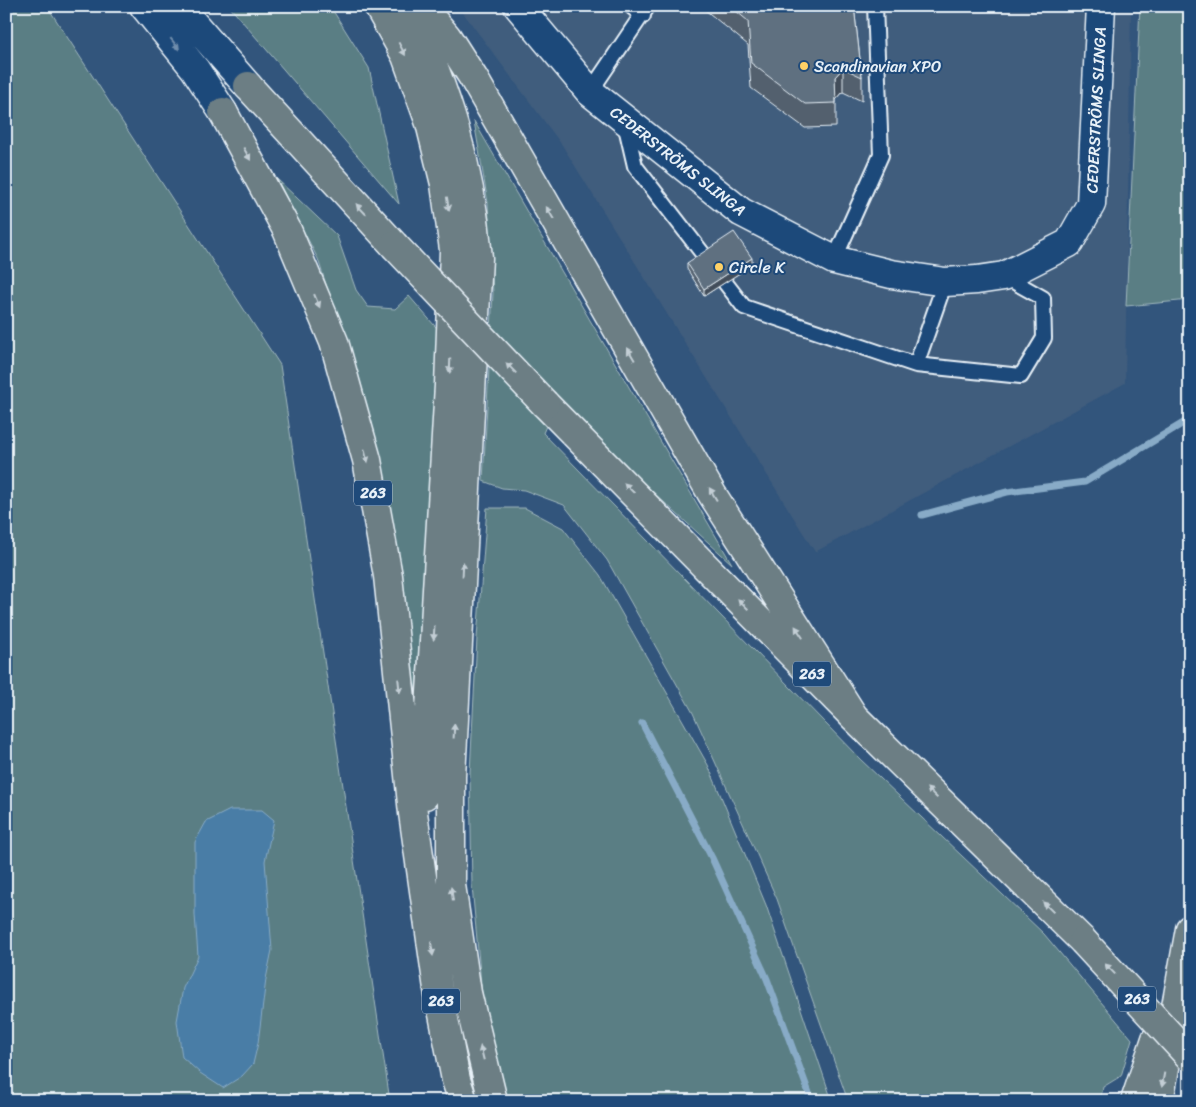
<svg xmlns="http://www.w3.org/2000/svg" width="1196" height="1107" font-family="Sriracha,sans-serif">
	<rect width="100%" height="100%" fill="#32557c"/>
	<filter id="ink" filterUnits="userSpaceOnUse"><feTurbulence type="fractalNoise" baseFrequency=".02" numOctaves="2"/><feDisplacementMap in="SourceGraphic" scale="10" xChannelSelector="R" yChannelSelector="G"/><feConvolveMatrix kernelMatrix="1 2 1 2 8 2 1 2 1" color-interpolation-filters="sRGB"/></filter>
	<g filter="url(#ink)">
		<!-- built -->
		<path fill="#405d7d" d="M458,6H1131L1125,383L815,552L562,145Z"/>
		<!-- green -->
		<path fill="#5a7e84" stroke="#a1b8be" d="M6,6H47L280,365L390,1101H6Z
			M229,6H330L369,68L399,204Z
			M1140,6H1190V300L1126,306Z
			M474,121L732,564L642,482L558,398L543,433L860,759L1044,934L1132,1039L1121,1076L1103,1087L1100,1101H848L777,899L693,713L607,560L564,505L524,490L502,488L483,481L493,293L488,203Z
			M277,179L337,236L356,290L368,307L395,309L409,296L441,333L415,701L402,571L379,452L318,259Z
			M487,508H525L563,528L600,575L708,765L766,905L832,1101H508L483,1005L472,886L470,773L477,638Z"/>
		<!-- water -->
		<path fill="#487da6" stroke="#88abc7" d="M230,810H262L274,820L265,861L272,950L266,979L258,1043L253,1064L242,1076L223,1088L200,1073L182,1057L177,1021L183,988L198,956L195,915V842L206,822Z"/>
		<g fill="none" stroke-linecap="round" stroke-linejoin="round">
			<!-- stream -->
			<path stroke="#88abc7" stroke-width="7" d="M922,515L1007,492L1085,482L1190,419
				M642,723L712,858L767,979L809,1093V1101"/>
			<defs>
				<path id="lane" d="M631,6L643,16
					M590,92L648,6
					M625,123L635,166L744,307L916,365L945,282
					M834,260L881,155L875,6
					M916,365L1021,376L1044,338L1043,298L1004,276"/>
				<path id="street" d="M518,6L590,92L741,212L834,260L891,274L945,282L977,280L1004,276L1069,243L1091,204L1101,6"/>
				<path id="secondary" d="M144,6L195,69L223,112
					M178,6L248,86"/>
				<path id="highway" d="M378,6L406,56L430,123L445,184L454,250L449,385L425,795
					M409,6C446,92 471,164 478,258L451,777V885L467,993L493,1101
					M421,6L447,37L474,79L712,494L854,717
					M248,86L394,245
					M223,112L287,230L334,342L367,460L388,576L413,813L438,989L456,1080L463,1101
					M545,404L854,717L1083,941
					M1135,1101L1156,1039
					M1159,1101L1190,929"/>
			</defs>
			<!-- lane casing -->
			<use href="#lane" stroke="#e8f1f8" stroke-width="18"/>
			<!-- street casing -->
			<use href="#street" stroke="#e8f1f8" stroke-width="31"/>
			<!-- secondary casing -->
			<use href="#secondary" stroke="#e8f1f8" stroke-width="31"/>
			<!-- highway casing -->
			<use href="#highway" stroke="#e8f1f8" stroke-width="31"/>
			<!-- lane -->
			<use href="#lane" stroke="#1f4a7a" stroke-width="14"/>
			<!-- street -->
			<use href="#street" stroke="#1f4a7a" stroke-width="28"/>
			<!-- secondary -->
			<use href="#secondary" stroke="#1f4a7a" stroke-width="28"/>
			<!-- highway -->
			<use href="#highway" stroke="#6c7e84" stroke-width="28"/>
			<defs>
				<path id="highway-bridge" d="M394,245L545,404
					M1083,941L1190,1057"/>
			</defs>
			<!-- highway-bridge casing -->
			<use href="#highway-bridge" stroke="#e8f1f8" stroke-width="31" stroke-linecap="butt"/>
			<!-- highway-bridge -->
			<use href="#highway-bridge" stroke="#6c7e84" stroke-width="28"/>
		</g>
		<!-- wall -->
		<path fill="#52606e" stroke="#e8f1f8" d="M704,6H854L862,77V101L843,92L836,100V127L805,128L751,88L748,45L704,9Z
			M687,263L752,265L704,296L687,269Z"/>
		<!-- shaded-wall -->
		<path fill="#424e5a" stroke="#e8f1f8" d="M843,68V92L835,101V77Z
			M752,258V265L704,296V289Z"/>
		<!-- building -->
		<path fill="#5f7080" stroke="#e8f1f8" d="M730,6H854L862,77L843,68L835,77L836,103L805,104L751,63L748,21Z
			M734,232L752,258L704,289L687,263Z"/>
		<!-- one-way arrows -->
		<defs><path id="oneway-solid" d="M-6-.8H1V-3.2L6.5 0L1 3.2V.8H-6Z" transform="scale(1.25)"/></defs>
		<use fill="#6f8dac" href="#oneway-solid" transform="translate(175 44) rotate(52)"/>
		<g fill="#c3ced5">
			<use href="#oneway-solid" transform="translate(402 49) rotate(62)"/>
			<use href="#oneway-solid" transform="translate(247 154) rotate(61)"/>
			<use href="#oneway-solid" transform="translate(448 204) rotate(81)"/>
			<use href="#oneway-solid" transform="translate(361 209) rotate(-133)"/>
			<use href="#oneway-solid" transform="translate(550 213) rotate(-121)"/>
			<use href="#oneway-solid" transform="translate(317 301) rotate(67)"/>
			<use href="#oneway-solid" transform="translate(631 354) rotate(-120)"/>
			<use href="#oneway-solid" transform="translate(450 366) rotate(92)"/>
			<use href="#oneway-solid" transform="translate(511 368) rotate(-134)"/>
			<use href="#oneway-solid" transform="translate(366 456) rotate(76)"/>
			<use href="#oneway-solid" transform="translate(629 488) rotate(-135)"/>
			<use href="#oneway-solid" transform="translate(713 494) rotate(-121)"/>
			<use href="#oneway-solid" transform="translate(463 569) rotate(-87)"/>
			<use href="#oneway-solid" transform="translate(743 604) rotate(-135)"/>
			<use href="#oneway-solid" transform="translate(799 632) rotate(-123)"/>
			<use href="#oneway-solid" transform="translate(434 633) rotate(94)"/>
			<use href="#oneway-solid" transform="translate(399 686) rotate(84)"/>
			<use href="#oneway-solid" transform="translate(454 731) rotate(-87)"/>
			<use href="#oneway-solid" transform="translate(932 793) rotate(-136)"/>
			<use href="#oneway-solid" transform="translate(452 894) rotate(-98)"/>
			<use href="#oneway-solid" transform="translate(1048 907) rotate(-136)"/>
			<use href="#oneway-solid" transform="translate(432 949) rotate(82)"/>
			<use href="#oneway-solid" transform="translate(1110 969) rotate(-134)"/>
			<use href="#oneway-solid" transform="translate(482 1053) rotate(-104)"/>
			<use href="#oneway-solid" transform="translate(1163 1080) rotate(100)"/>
		</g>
	</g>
	<!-- markers -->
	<g fill="#ffd166" stroke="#1f4a7a" stroke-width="2">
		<circle cx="804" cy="66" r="5"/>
		<circle cx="719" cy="267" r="5"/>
	</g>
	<g text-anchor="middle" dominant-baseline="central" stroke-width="4" stroke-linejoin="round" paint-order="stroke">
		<!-- shield labels -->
		<g fill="#1f4a7a" stroke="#acbfd2" stroke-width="1">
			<rect x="354" y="480.5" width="38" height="25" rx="4"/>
			<rect x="793" y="661.5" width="38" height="25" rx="4"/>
			<rect x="1118" y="986.5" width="38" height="25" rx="4"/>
			<rect x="422" y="988.5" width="38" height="25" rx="4"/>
		</g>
		<g font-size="15" font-weight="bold" fill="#e8f1f8">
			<text x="373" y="493">263</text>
			<text x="812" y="674">263</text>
			<text x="1137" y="999">263</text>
			<text x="441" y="1001">263</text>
		</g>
		<!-- poi labels -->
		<g font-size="16" fill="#e8f1f8" stroke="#1f4a7a" text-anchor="start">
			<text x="814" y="66">Scandinavian XPO</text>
			<text x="729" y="267">Circle K</text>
		</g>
		<!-- street labels -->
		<g font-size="16" fill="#e8f1f8" stroke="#1f4a7a">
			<text transform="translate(1096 110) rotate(-87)">CEDERSTRÖMS SLINGA</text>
			<text transform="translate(678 161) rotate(38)">CEDERSTRÖMS SLINGA</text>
		</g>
	</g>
	<!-- margin -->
	<rect width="1196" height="1107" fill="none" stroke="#1f4a7a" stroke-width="25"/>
	<rect x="12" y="12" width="1171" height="1082" fill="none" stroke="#e8f1f8" stroke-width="2" filter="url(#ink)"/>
</svg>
